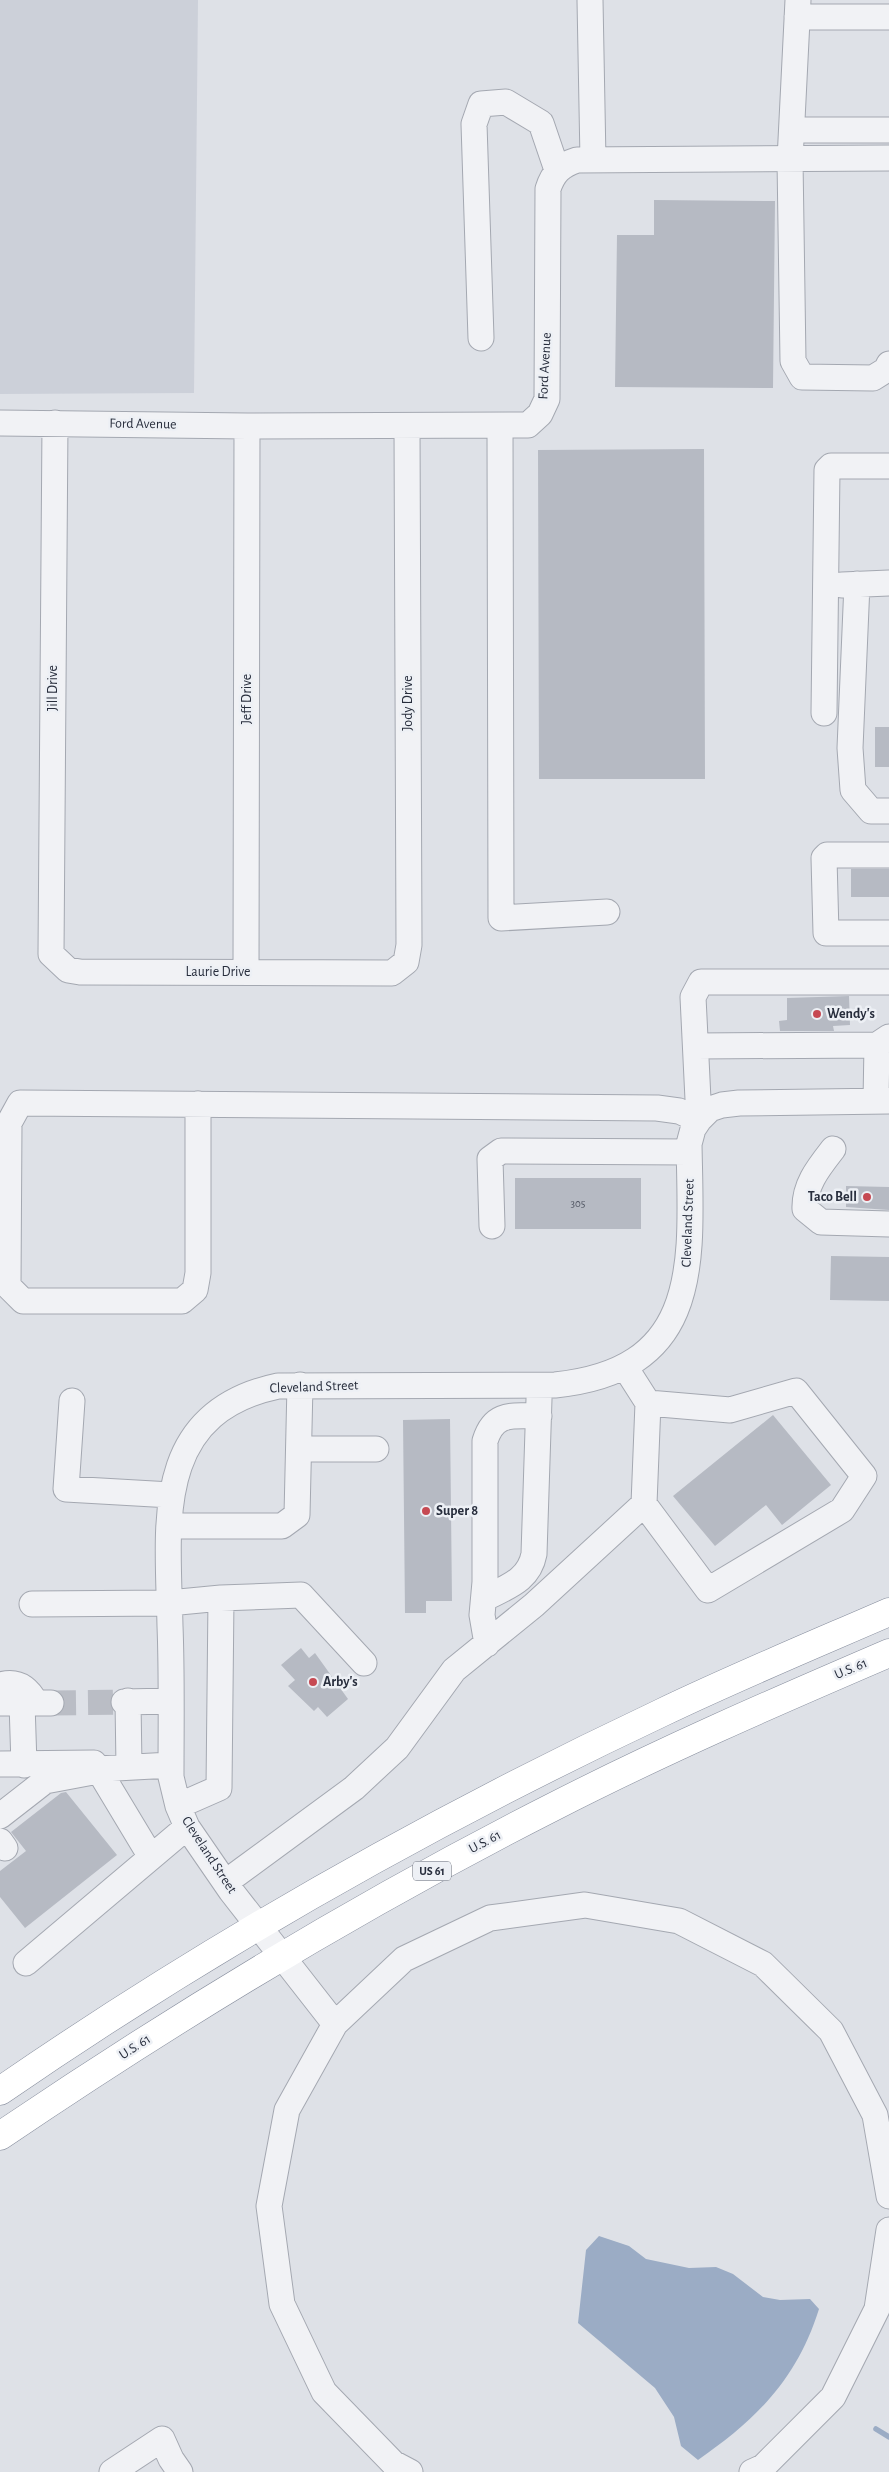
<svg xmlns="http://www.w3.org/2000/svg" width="889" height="2472" font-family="'Alegreya Sans',sans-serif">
	<rect width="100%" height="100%" fill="#dee1e7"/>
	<!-- built -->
	<path fill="#ccd0d9" d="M0,0H198L194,393L0,394Z"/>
	<!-- water -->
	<path fill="#9bacc5" d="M599,2236L629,2246L646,2259L689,2268L716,2267L733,2274L763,2297L780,2300L810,2299L819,2309C797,2379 757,2419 698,2460L681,2446L674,2417L655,2388L578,2323L586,2250Z"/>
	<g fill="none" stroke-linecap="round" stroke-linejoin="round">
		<!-- stream -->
		<path stroke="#9bacc5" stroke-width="5.5" d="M876,2429L889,2437"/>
	</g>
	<!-- building -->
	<path fill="#b6bac3" d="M654,200L775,201L773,388L615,387L617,235H654Z
		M704,449L705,779H539L538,450Z
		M875,727H889V767H875Z
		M851,869H889V897H851Z
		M849,996L850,1025L833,1026L834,1031H780L779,1021L787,1020V998Z
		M515,1178H641V1229H515Z
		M846,1186L889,1187V1210L846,1207Z
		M831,1256L889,1257V1301L830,1300Z
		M773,1415L831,1485L782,1525L766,1505L715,1546L673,1496Z
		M450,1419L452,1601H426V1613H405L403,1420Z
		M301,1648L309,1658L315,1653L348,1699L327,1717L318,1707L314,1711L288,1686L295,1680L281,1665Z
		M66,1792L117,1855L25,1928L0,1897V1871L26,1851L11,1832L61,1793Z"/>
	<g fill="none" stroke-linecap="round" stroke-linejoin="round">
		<!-- minor-tunnel -->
		<path stroke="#babdc5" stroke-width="25" stroke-dasharray="25 12" stroke-linecap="butt" d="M51,1703L124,1702"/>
		<defs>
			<path id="minor" d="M590,0L593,160
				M798,0L790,160L793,361L802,377L873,378L886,370L889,364
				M797,17H889
				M792,130H889
				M481,338L474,124L481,104L506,102L541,123L557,170
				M0,423L247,426L528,425L540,414L547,399L548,189C553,173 561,165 577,160L889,158
				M55,423L51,954L68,970L80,972L392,973L406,962L409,945L407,426
				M500,427L501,918L607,912
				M857,584L850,748L853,790L871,811H889
				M842,585L889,583
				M824,713L827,470L831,466H889
				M889,855H827L824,858L826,933H889
				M246,972L247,426
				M696,1046L877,1045
				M876,1101L877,1045L889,1037
				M198,1104V1273L195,1290L182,1301H23L8,1286L9,1123L20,1103L657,1108L679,1111L699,1120
				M699,1120L693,997L701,982H889
				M833,1149C819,1167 804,1185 805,1209L821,1222L889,1224
				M492,1226L490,1159L501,1151L689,1152
				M625,1367L648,1403L644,1504L708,1590L842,1510L864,1476L796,1391L730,1410L648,1403
				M72,1401L66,1489L171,1495
				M299,1449H376
				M170,1526H282L297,1515L300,1385
				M484,1599C506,1587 529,1581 534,1554L539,1399
				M32,1604L169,1603L221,1598L301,1595L364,1663
				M487,1644L482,1615L485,1582V1441C494,1411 513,1416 539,1416
				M0,1685C18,1680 28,1688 36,1703
				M128,1701L129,1767
				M124,1702L171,1701
				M0,1703H51
				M22,1703L24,1765
				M0,1764L94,1763L98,1769L171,1765
				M178,1806L219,1788L221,1598
				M0,1816L45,1781L93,1772L98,1769L151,1857
				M0,1841L5,1848
				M226,1882L354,1788L397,1748L454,1670L534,1605L644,1504
				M26,1963L187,1827
				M335,2024L231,1891L187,1827L178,1806L171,1777C171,1727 172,1676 170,1626C168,1525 151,1413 278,1386L555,1385C704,1370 691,1260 689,1144L693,1129L699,1120L710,1109L722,1105L739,1103L889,1101
				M112,2472L162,2439L171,2459L180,2472
				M410,2472L393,2463L324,2392L282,2304L269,2206L287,2110L335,2024L404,1959L490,1918L585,1905L679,1921L763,1964L831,2031L875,2115L889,2196
				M752,2472L763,2467L833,2397L877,2309L889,2230"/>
			<path id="highway" d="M0,2091C209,1947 432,1821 661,1713C736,1677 813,1645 889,1612
				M0,2136C177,2016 360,1905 551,1808C662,1751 775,1702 889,1653"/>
		</defs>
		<!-- minor casing -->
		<use href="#minor" stroke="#a4a8b1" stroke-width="27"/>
		<!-- highway casing -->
		<use href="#highway" stroke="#868d9d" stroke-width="29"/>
		<!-- minor -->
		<use href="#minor" stroke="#f1f2f5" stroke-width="25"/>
		<!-- highway -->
		<use href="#highway" stroke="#fff" stroke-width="28"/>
	</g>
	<!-- markers -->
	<g fill="#c64952" stroke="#edf0f5" stroke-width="2">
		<circle cx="817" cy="1014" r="5"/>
		<circle cx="867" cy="1197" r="5"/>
		<circle cx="426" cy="1511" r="5"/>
		<circle cx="313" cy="1682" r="5"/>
	</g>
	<g text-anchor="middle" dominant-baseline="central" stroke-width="5" stroke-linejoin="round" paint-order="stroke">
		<!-- number labels -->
		<g font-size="11" fill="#4c515e">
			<text x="578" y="1203">305</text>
		</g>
		<!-- shield labels -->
		<rect fill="#edf0f5" stroke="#636874" stroke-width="1" x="413" y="1861.5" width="38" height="19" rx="4"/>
		<g font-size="12" font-weight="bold" fill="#282e3d">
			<text x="432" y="1871">US 61</text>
		</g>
		<!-- street labels -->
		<g font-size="14" fill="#282e3d" stroke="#edf0f5">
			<text transform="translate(545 366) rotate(-87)">Ford Avenue</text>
			<text transform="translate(143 424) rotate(1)">Ford Avenue</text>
			<text transform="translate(53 688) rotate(-90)">Jill Drive</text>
			<text transform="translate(247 699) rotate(-90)">Jeff Drive</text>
			<text transform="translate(408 703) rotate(-90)">Jody Drive</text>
			<text x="218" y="972">Laurie Drive</text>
			<text transform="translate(688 1223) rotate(-88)">Cleveland Street</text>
			<text transform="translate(314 1387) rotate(-2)">Cleveland Street</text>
			<text transform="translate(851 1669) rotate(-23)">U.S. 61</text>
			<text transform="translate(485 1842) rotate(-28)">U.S. 61</text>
			<text transform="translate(209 1855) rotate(57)">Cleveland Street</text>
			<text transform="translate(135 2047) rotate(-33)">U.S. 61</text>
		</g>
		<!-- poi labels -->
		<g font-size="14" font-weight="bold" fill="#282e3d" stroke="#edf0f5" text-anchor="start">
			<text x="827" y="1014">Wendy's</text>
			<text x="857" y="1197" text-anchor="end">Taco Bell</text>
			<text x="436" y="1511">Super 8</text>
			<text x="323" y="1682">Arby's</text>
		</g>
	</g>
</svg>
